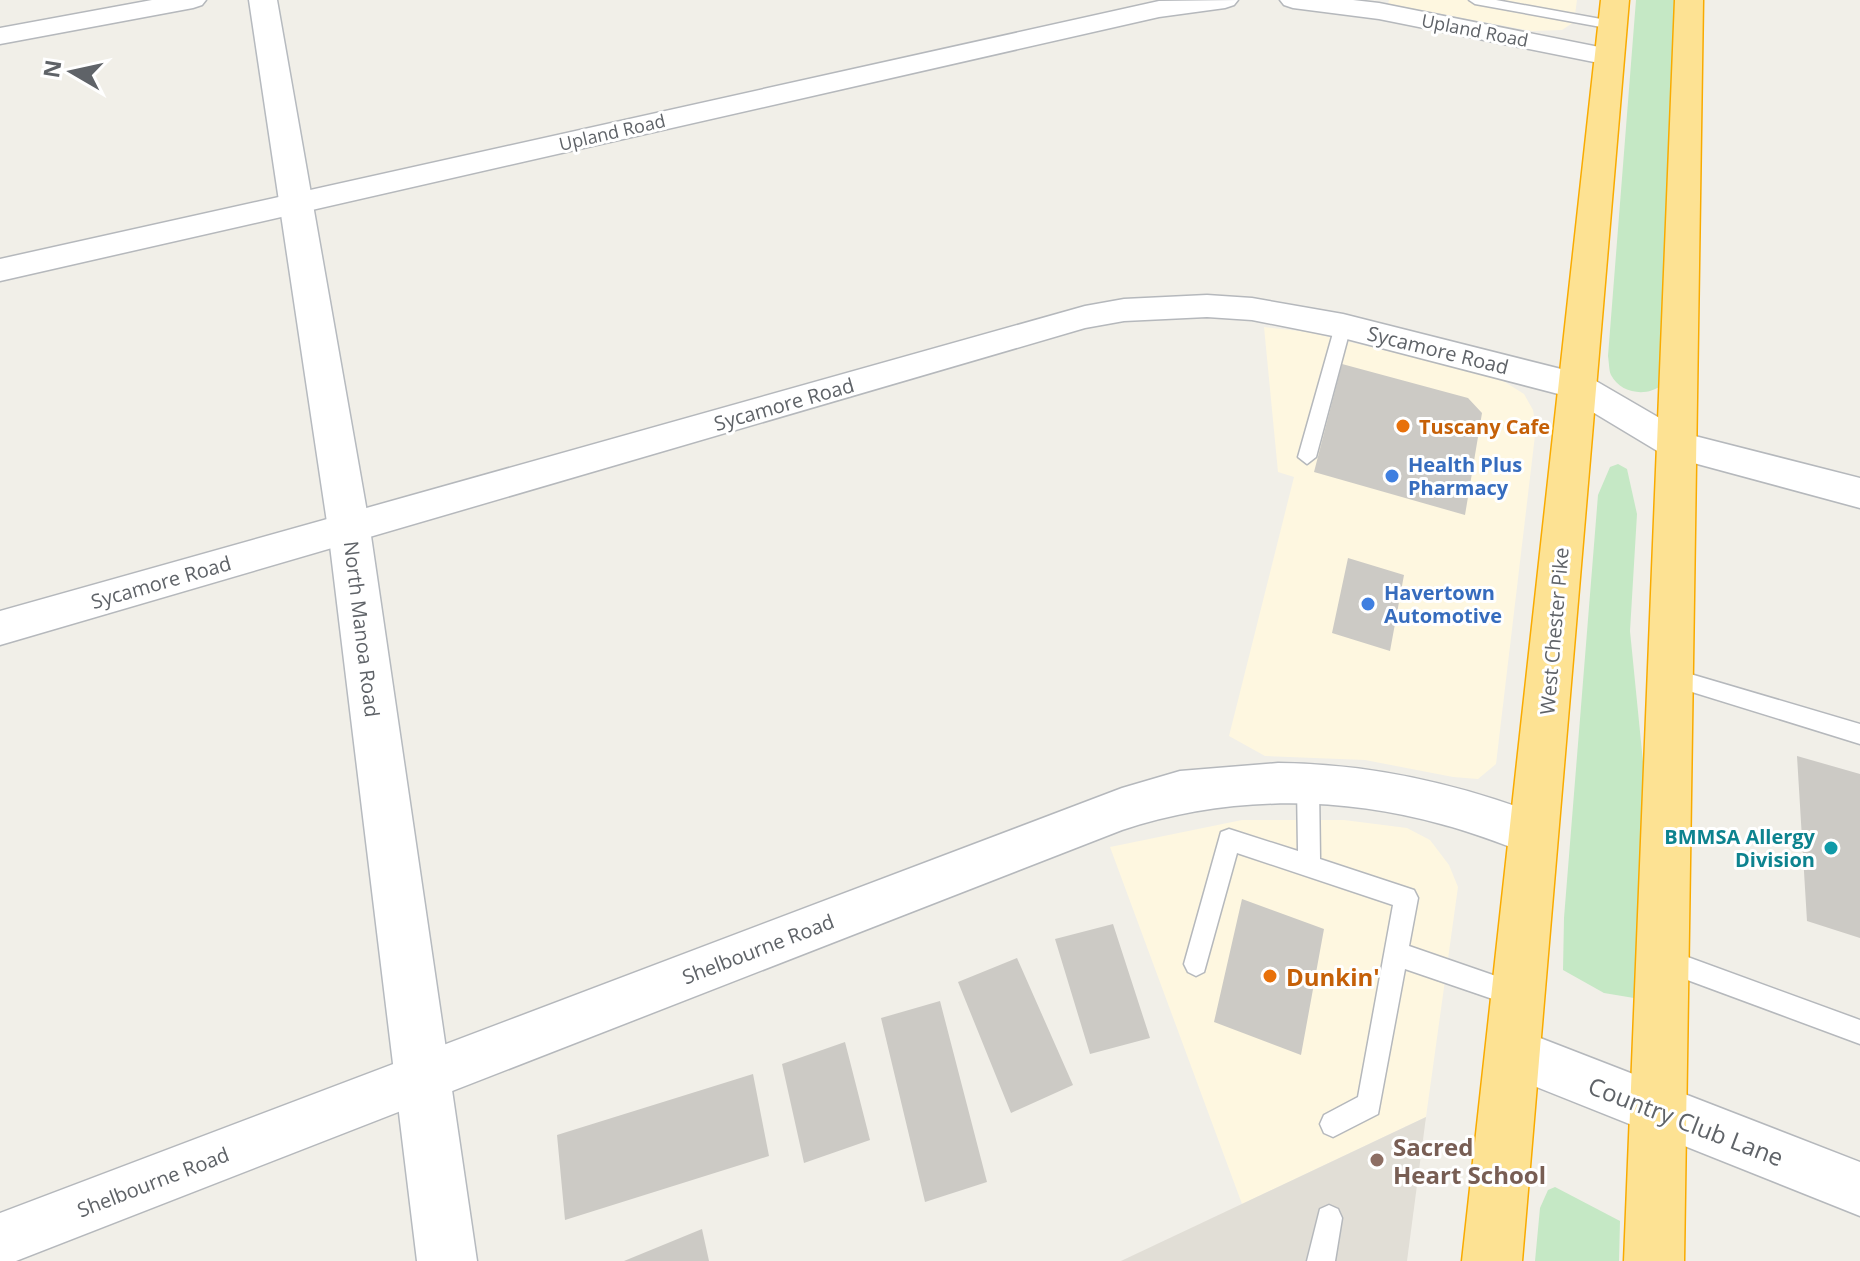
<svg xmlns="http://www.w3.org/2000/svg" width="1860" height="1261" font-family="'Open Sans',sans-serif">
	<rect width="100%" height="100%" fill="#f1efe8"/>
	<!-- commercial -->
	<path fill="#fef7e0" d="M1389,0H1577L1574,22L1562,30L1532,31L1388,4Z
		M1264,327L1308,332L1497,377L1524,394L1533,410L1536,427L1496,764L1478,779L1453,777L1365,760L1265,756L1229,736L1294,477L1278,472Z
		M1242,820H1344L1407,828L1430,840L1449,865L1458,887L1426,1117L1242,1204L1110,847Z"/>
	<!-- education -->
	<path fill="#e1ded6" d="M1426,1117L1407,1261H1121Z"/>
	<!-- green -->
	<path fill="#c5e8c5" d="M1636,0H1677L1662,385C1647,397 1621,394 1611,375C1609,371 1609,362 1608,356Z
		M1618,464L1627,469L1637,514L1630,631L1646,792L1634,998L1604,993L1563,970L1564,918L1598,495L1610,467Z
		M1555,1187L1620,1221L1619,1261H1535L1540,1208L1548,1190Z"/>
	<!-- building -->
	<path fill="#cccac5" d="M1342,364L1468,398L1482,413L1465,515L1314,472Z
		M1348,558L1404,575L1390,651L1332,633Z
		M1797,756L1860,774V938L1807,921Z
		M1242,899L1324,929L1301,1055L1214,1022Z
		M1113,924L1150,1038L1090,1054L1055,939Z
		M1017,958L1073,1085L1011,1113L958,982Z
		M940,1001L987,1182L925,1202L881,1018Z
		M845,1042L870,1140L804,1163L782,1064Z
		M753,1074L769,1156L565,1220L557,1135Z
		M702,1229L709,1261H624Z"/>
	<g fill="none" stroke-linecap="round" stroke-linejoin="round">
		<defs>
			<path id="lane" d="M1469,0H1496L1612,21L1618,25L1612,29L1475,4Z
				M1343,320L1351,326L1316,457L1307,464L1298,457L1335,326Z
				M1670,668L1860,724V744L1663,683L1660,677L1663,671Z
				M1308,775L1316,778L1319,785L1320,859L1414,890L1418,898L1409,946L1516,983L1525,986L1528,995L1525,1004L1516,1007L1405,969L1378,1114L1333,1137L1324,1133L1320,1124L1324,1115L1358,1097L1393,905L1237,853L1204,972L1196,976L1188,972L1184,964L1221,832L1229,829L1298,851L1297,785L1300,778Z
				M1663,948L1860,1020V1044L1655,968L1651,960L1655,952Z
				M1329,1205L1338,1209L1342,1218L1335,1261H1307L1320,1209Z"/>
			<path id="street" d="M152,0H206L202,5L193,8L0,44V28Z
				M1238,0L1234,5L1225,8L1159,17L0,281V259L1159,1Z
				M1280,0H1353L1379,3L1609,49L1618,51L1622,57L1618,63L1609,65L1379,19L1293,8L1284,5Z
				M1207,295L1252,298L1343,314L1577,373L1589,377L1687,434L1860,478V508L1664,455L1566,396L1343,338L1252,320L1207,317L1124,321L1085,328L0,645V611L1085,306L1124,299Z
				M1278,763C1373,764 1461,784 1550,819L1556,834L1550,849L1534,855C1503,845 1473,832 1441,824C1336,795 1225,796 1122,830L16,1261H0V1213L1122,788L1180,771Z
				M1512,1027L1860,1162V1216L1494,1070L1487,1052L1494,1034Z"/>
			<path id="secondary" d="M249,0H277L370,529L477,1261H417L328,529Z"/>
			<path id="highway" d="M1601,0H1629L1522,1261H1462Z
				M1675,0H1703L1684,1261H1624Z"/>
		</defs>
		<!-- lane casing -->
		<use href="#lane" stroke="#b5b8bc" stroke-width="3"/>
		<!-- street casing -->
		<use href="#street" stroke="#b5b8bc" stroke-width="3"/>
		<!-- secondary casing -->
		<use href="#secondary" stroke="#b6babf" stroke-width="3"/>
		<!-- highway casing -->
		<use href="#highway" stroke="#f9ab00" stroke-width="3"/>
		<!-- lane -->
		<use href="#lane" fill="#fff" fill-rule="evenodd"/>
		<!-- street -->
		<use href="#street" fill="#fff" fill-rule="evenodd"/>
		<!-- secondary -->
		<use href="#secondary" fill="#fff" fill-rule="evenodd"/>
		<!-- highway -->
		<use href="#highway" fill="#fde293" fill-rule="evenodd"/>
	</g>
	<!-- markers -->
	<g fill="#e8710a" stroke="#fff" stroke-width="3">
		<circle cx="1403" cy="426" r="8"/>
		<circle cx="1270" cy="976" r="8"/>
	</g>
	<g fill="#3f7fe0" stroke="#fff" stroke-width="3">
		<circle cx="1392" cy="476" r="8"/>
		<circle cx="1368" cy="604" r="8"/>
	</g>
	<circle fill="#0f9aa8" stroke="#fff" stroke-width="3" cx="1831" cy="848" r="8"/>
	<circle fill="#8d6e63" stroke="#fff" stroke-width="3" cx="1377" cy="1160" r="8"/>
	<g text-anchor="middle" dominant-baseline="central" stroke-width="6" stroke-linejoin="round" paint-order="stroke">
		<!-- far-street labels -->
		<g font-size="18" fill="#5f6368" stroke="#fff">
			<text transform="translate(1475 30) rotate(11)">Upland Road</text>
			<text transform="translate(612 132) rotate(-13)">Upland Road</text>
		</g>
		<!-- street labels -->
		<g font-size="20" fill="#5f6368" stroke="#fff">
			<text transform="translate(1438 350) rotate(14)">Sycamore Road</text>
			<text transform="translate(784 404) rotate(-16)">Sycamore Road</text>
			<text transform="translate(161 582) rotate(-16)">Sycamore Road</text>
			<text transform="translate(362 629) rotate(83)">North Manoa Road</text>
			<text transform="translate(1554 631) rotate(-85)">West Chester Pike</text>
			<text transform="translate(758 949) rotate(-21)">Shelbourne Road</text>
			<text transform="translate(153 1182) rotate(-21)">Shelbourne Road</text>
		</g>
		<!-- food labels -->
		<g font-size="20" font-weight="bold" fill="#c56008" stroke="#fff" text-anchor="start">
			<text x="1419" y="426">Tuscany Cafe</text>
		</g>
		<!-- shop labels -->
		<g font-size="20" font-weight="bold" fill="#366cbe" stroke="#fff" text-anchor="start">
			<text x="1408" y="464">Health Plus<tspan x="1408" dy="23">Pharmacy</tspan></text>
			<text x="1384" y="592">Havertown<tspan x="1384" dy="23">Automotive</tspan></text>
		</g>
		<!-- culture labels -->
		<g font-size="20" font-weight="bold" fill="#0d838f" stroke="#fff" text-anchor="end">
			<text x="1815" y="836">BMMSA Allergy<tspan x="1815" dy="23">Division</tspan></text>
		</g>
		<!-- near-food labels -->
		<g font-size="24" font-weight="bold" fill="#c56008" stroke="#fff" text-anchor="start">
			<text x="1286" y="976">Dunkin'</text>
		</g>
		<!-- near-street labels -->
		<g font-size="24" fill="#5f6368" stroke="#fff">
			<text transform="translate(1686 1121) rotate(21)">Country Club Lane</text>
		</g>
		<!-- near-education labels -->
		<g font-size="24" font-weight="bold" fill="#785e54" stroke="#fff" text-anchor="start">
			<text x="1393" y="1146">Sacred<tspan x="1393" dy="28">Heart School</tspan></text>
		</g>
	</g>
	<!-- north arrow -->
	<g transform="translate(72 72) rotate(279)" stroke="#ffffff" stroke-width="6" paint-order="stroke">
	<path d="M0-6L14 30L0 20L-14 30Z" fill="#5f6368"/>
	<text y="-12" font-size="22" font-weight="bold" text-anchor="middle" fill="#5f6368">N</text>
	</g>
</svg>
